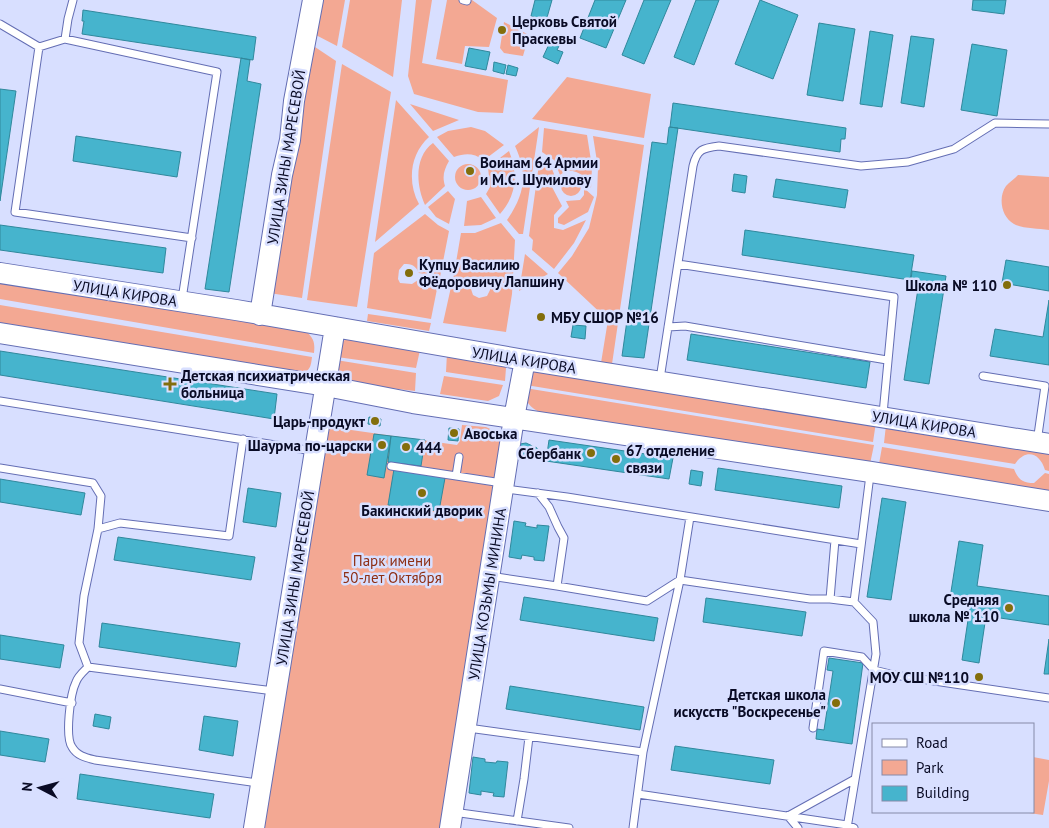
<svg xmlns="http://www.w3.org/2000/svg" width="1049" height="828" font-family="'PT Sans',sans-serif">
	<rect width="100%" height="100%" fill="#d8dfff"/>
	<!-- green -->
	<path fill="#f3a893" d="M318,0H345L337,46L312,33Z
		M350,0H402L393,77L342,47Z
		M416,0H432L422,63L508,80L503,113L478,112L414,94L408,76Z
		M447,0H472L497,18L489,47L465,46L462,64L436,59Z
		M504,22L529,35L523,56L504,53L500,48Z
		M309,43L336,61L302,298L269,293Z
		M342,64L391,92L357,307L307,300Z
		M567,77L651,94L644,138L532,119Z
		M396,100L429,137C410,154 407,182 419,204L375,242Z
		M410,104L459,120L433,131Z
		M471,127L485,131L504,145L484,160C473,153 466,153 454,157L437,137L448,131Z
		M539,127L523,234H519L507,220C525,194 528,174 515,146Z
		M544,128L587,135L592,167L591,188C584,176 582,172 567,170L560,175L554,160L542,152Z
		M593,136L644,145L611,371L600,369L608,320L558,273L572,256L589,228L597,195L598,168Z
		M433,143L449,161C444,170 442,176 445,186L425,205C416,185 414,157 433,143Z
		M509,151C518,174 517,195 500,214L486,194L490,187L488,167Z
		M540,157L552,169L554,174L552,187L562,206L554,215V228L563,230L586,220L574,243L554,269L532,250L533,240L529,236Z
		M455 177a13 13 0 1 1 26 0a13 13 0 1 1-26 0Z
		M1018,175L1049,177V230C1038,228 1024,229 1014,224C1001,217 998,197 1006,186C1009,182 1015,179 1018,175Z
		M561 186a10 10 0 1 1 20 0a10 10 0 1 1-20 0Z
		M584,188L594,197L588,212L564,225L558,223V218L569,207L566,201L580,200L584,195Z
		M448,191L455,199L449,224L436,217L428,207Z
		M481,197L496,218L481,225L464,226L467,201Z
		M425,214L438,225L449,231L440,277L419,273C415,265 412,264 404,264L399,270L398,279L400,283L412,284L418,280L438,284L431,319L367,308L374,253Z
		M501,223L515,240L512,294L506,332L443,323L451,287L471,289L473,295L479,298L487,296L490,290V282C483,278 478,277 472,283L453,280L461,233H475Z
		M525,254L548,274L519,291Z
		M0,280L307,332C314,339 315,343 314,353L0,299Z
		M0,305L312,357C311,364 311,369 304,373L0,327Z
		M368,314L431,323L429,331L367,321Z
		M347,339L420,350L416,368L337,357L341,342Z
		M447,353L500,362L506,368L505,381L446,372Z
		M336,360L416,373L415,391L346,383C339,376 334,371 336,360Z
		M535,369L876,422L873,442L526,385L530,373Z
		M444,376L503,385L499,396L488,401L440,394Z
		M525,388L874,445L870,464L541,413C529,407 524,401 525,388Z
		M462,425L486,427L503,435L442,828H257L323,426L457,445L460,441Z
		M886,425L1049,451V471L1045,470C1040,453 1026,448 1015,464L884,443Z
		M882,447L1014,469C1018,479 1022,483 1034,483L1045,473L1049,474V493L879,464Z
		M1033,757L1049,760V781L1043,815L1022,812H1033Z"/>
	<!-- building -->
	<path fill="#46b4cd" stroke="#30889c" d="M535,0H552L546,21L531,16Z
		M595,0H626L606,48L580,38Z
		M644,0H671L644,64L622,55Z
		M696,0H719L694,65L674,57Z
		M760,0L798,15L773,79L735,64Z
		M973,0H1006L1004,14L972,10Z
		M83,10L256,37L253,60L82,34L84,21H82Z
		M819,23L855,29L843,101L807,95Z
		M870,31L893,35L882,107L860,104Z
		M911,36L934,39L924,107L901,103Z
		M550,42L559,46L557,50L563,52L558,64L543,57Z
		M972,44L1007,50L997,116L961,110Z
		M469,48L490,52L486,70L465,66Z
		M241,58L250,60L247,81L261,84L229,292L205,289Z
		M494,62L506,65L504,74L493,71Z
		M508,65L518,68L516,76L506,74Z
		M0,89L16,91L0,201Z
		M673,103L846,128L845,139H841L840,152L670,127Z
		M669,127L678,128L644,358L622,356L652,142L667,144Z
		M76,136L181,152L177,177L73,161Z
		M734,174L747,176L745,193L732,191Z
		M776,179L848,190L845,208L773,197Z
		M0,225L166,248L163,273L0,250Z
		M745,230L914,255L910,280L742,255Z
		M1006,260L1049,267V291L1002,283Z
		M912,271L946,276L929,384L904,380L919,282L911,280Z
		M1049,300V365L990,356L995,329L1043,337Z
		M573,325L586,326L585,339L571,337Z
		M691,334L870,362L866,388L687,360Z
		M0,351L277,394L274,419L0,375Z
		M369,417L381,419L380,426L368,424Z
		M449,428L459,429L458,441L448,440Z
		M374,434L391,436L384,478L367,475Z
		M391,436L425,440L421,466L388,462Z
		M549,440L673,458L669,479L546,461Z
		M526,443L537,448L539,453L538,458L513,454L516,448L520,444Z
		M718,468L842,486L839,508L715,490Z
		M394,469L445,478L439,511L388,505Z
		M691,470L703,472L701,486L689,484Z
		M0,479L85,493L81,515L0,502Z
		M248,488L281,493L276,527L243,522Z
		M882,498L906,502L891,600L867,597Z
		M514,521L526,523L525,526L537,528V525L549,526L544,561L534,560V557L522,555L521,559L509,557Z
		M118,537L255,557L251,580L114,560Z
		M959,541L983,545L977,586L1049,596V625L986,616L979,663L962,660L971,600L950,598Z
		M524,597L658,618L654,641L520,620Z
		M706,598L806,612L802,636L703,622Z
		M102,623L240,643L236,667L99,647Z
		M0,635L64,645L60,668L0,659Z
		M1049,639V674H1044Z
		M829,658L863,663L852,744L816,739L817,729L824,730L833,671L827,670Z
		M510,686L644,707L640,730L506,709Z
		M95,714L111,717L109,729L93,726Z
		M204,716L238,721L233,756L199,750Z
		M0,731L49,739L45,762L0,755Z
		M675,746L774,760L770,784L671,770Z
		M473,757L485,759V762L496,763L497,761L508,762L504,797L493,796L494,793L481,791V795L469,793Z
		M80,774L214,794L210,818L77,799Z"/>
	<g fill="none" stroke-linecap="round" stroke-linejoin="round">
		<defs>
			<path id="lane" d="M463,0L467,1
				M0,24L39,47L65,39L217,72L182,299
				M65,39L68,19L73,0
				M39,47L15,212L192,238
				M678,264L894,297L883,414
				M668,327L685,326L887,360
				M983,376L1045,386L1037,442
				M660,379L693,166C697,149 703,148 719,146L861,166L908,162L954,149L995,123L1049,124
				M0,401L313,451
				M391,466L502,483
				M0,468L93,483L101,496L98,529L84,596L79,643L88,667
				M456,476L459,457
				M506,489L567,497L861,544
				M538,493L549,507L558,527L564,538L557,586L647,601L680,580L810,599H830L854,602
				M98,529L120,523L229,536L243,439
				M490,576L557,586
				M830,599L835,540
				M0,689L72,703
				M468,728L643,752
				M813,728L824,651L862,657L874,670L894,675L1049,698
				M258,783L95,760C87,758 77,756 72,747C65,737 70,694 76,682C78,676 83,672 88,667L274,691
				M638,794L847,825L854,828
				M453,812L569,828
				M517,821L524,779L529,737
				M633,828L643,752L680,580L690,517
				M798,828L788,816L855,779
				M847,828L876,654L873,622L854,602L870,475"/>
			<path id="secondary" d="M0,273L236,310L525,360L1049,444
				M260,315L282,175L290,140L294,101L313,0
				M0,333L326,386L413,403L871,472L1049,501
				M254,828L335,327
				M450,828L514,418L525,360"/>
		</defs>
		<!-- lane casing -->
		<use href="#lane" stroke="#646eb4" stroke-width="9"/>
		<!-- secondary casing -->
		<use href="#secondary" stroke="#646eb4" stroke-width="22"/>
		<!-- lane -->
		<use href="#lane" stroke="#fff" stroke-width="7"/>
		<!-- secondary -->
		<use href="#secondary" stroke="#fff" stroke-width="20"/>
	</g>
	<!-- markers -->
	<g fill="#836e0c" stroke="#d8dfff" stroke-width="2">
		<circle cx="502" cy="30" r="5"/>
		<circle cx="470" cy="171" r="5"/>
		<circle cx="409" cy="273" r="5"/>
		<circle cx="1007" cy="285" r="5"/>
		<circle cx="541" cy="317" r="5"/>
		<path d="M167.5 376.5h5v5h5v5h-5v5h-5v-5h-5v-5h5z"/>
		<circle cx="375" cy="421" r="5"/>
		<circle cx="454" cy="433" r="5"/>
		<circle cx="382" cy="445" r="5"/>
		<circle cx="406" cy="447" r="5"/>
		<circle cx="591" cy="453" r="5"/>
		<circle cx="616" cy="459" r="5"/>
		<circle cx="422" cy="493" r="5"/>
		<circle cx="1009" cy="608" r="5"/>
		<circle cx="979" cy="677" r="5"/>
		<circle cx="836" cy="703" r="5"/>
	</g>
	<g text-anchor="middle" dominant-baseline="central" stroke-width="5" stroke-linejoin="round" paint-order="stroke">
		<!-- poi labels -->
		<g font-size="15" font-weight="bold" fill="#090b25" stroke="#d8dfff" text-anchor="start">
			<text x="512" y="21">Церковь Святой<tspan x="512" dy="17">Праскевы</tspan></text>
			<text x="480" y="162">Воинам 64 Армии<tspan x="480" dy="17">и М.С. Шумилову</tspan></text>
			<text x="419" y="264">Купцу Василию<tspan x="419" dy="17">Фёдоровичу Лапшину</tspan></text>
			<text x="997" y="285" text-anchor="end">Школа № 110</text>
			<text x="551" y="317">МБУ СШОР №16</text>
			<text x="181" y="375">Детская психиатрическая<tspan x="181" dy="17">больница</tspan></text>
			<text x="365" y="421" text-anchor="end">Царь-продукт</text>
			<text x="464" y="433">Авоська</text>
			<text x="372" y="445" text-anchor="end">Шаурма по-царски</text>
			<text x="416" y="447">444</text>
			<text x="626" y="450">67 отделение<tspan x="626" dy="17">связи</tspan></text>
			<text x="581" y="453" text-anchor="end">Сбербанк</text>
			<text x="422" y="510" text-anchor="middle">Бакинский дворик</text>
			<text x="999" y="599" text-anchor="end">Средняя<tspan x="999" dy="17">школа № 110</tspan></text>
			<text x="969" y="677" text-anchor="end">МОУ СШ №110</text>
			<text x="826" y="694" text-anchor="end">Детская школа<tspan x="826" dy="17">искусств "Воскресенье"</tspan></text>
		</g>
		<!-- street labels -->
		<g font-size="15" fill="#090b25" stroke="#d8dfff">
			<text transform="translate(286 157) rotate(-81)">УЛИЦА ЗИНЫ МАРЕСЕВОЙ</text>
			<text transform="translate(125 293) rotate(9)">УЛИЦА КИРОВА</text>
			<text transform="translate(524 360) rotate(9)">УЛИЦА КИРОВА</text>
			<text transform="translate(924 424) rotate(9)">УЛИЦА КИРОВА</text>
			<text transform="translate(295 578) rotate(-81)">УЛИЦА ЗИНЫ МАРЕСЕВОЙ</text>
			<text transform="translate(487 594) rotate(-81)">УЛИЦА КОЗЬМЫ МИНИНА</text>
		</g>
		<!-- park labels -->
		<g font-size="15" fill="#8e2f15" stroke="#d8dfff">
			<text x="392" y="560">Парк имени<tspan x="392" dy="17">50-лет Октября</tspan></text>
		</g>
	</g>
	<!-- legend -->
	<rect x="872" y="723" width="162" height="90" fill="#d8dfff" stroke="#858aa8"/>
	<rect x="882" y="739" width="25" height="8" fill="#ffffff" stroke="#858aa8"/>
	<text x="916" y="748" font-size="15" fill="#090b25">Road</text>
	<rect x="882" y="760" width="25" height="15" fill="#f3a893" stroke="#858aa8"/>
	<text x="916" y="773" font-size="15" fill="#090b25">Park</text>
	<rect x="882" y="786" width="25" height="15" fill="#46b4cd" stroke="#858aa8"/>
	<text x="916" y="798" font-size="15" fill="#090b25">Building</text>
	<!-- north arrow -->
	<g transform="translate(40 788) rotate(276)" stroke="#d8dfff" stroke-width="4" paint-order="stroke">
	<path d="M0-4L9 19L0 12L-9 19Z" fill="#090b25"/>
	<text y="-8" font-size="14" font-weight="bold" text-anchor="middle" fill="#090b25">N</text>
	</g>
</svg>
